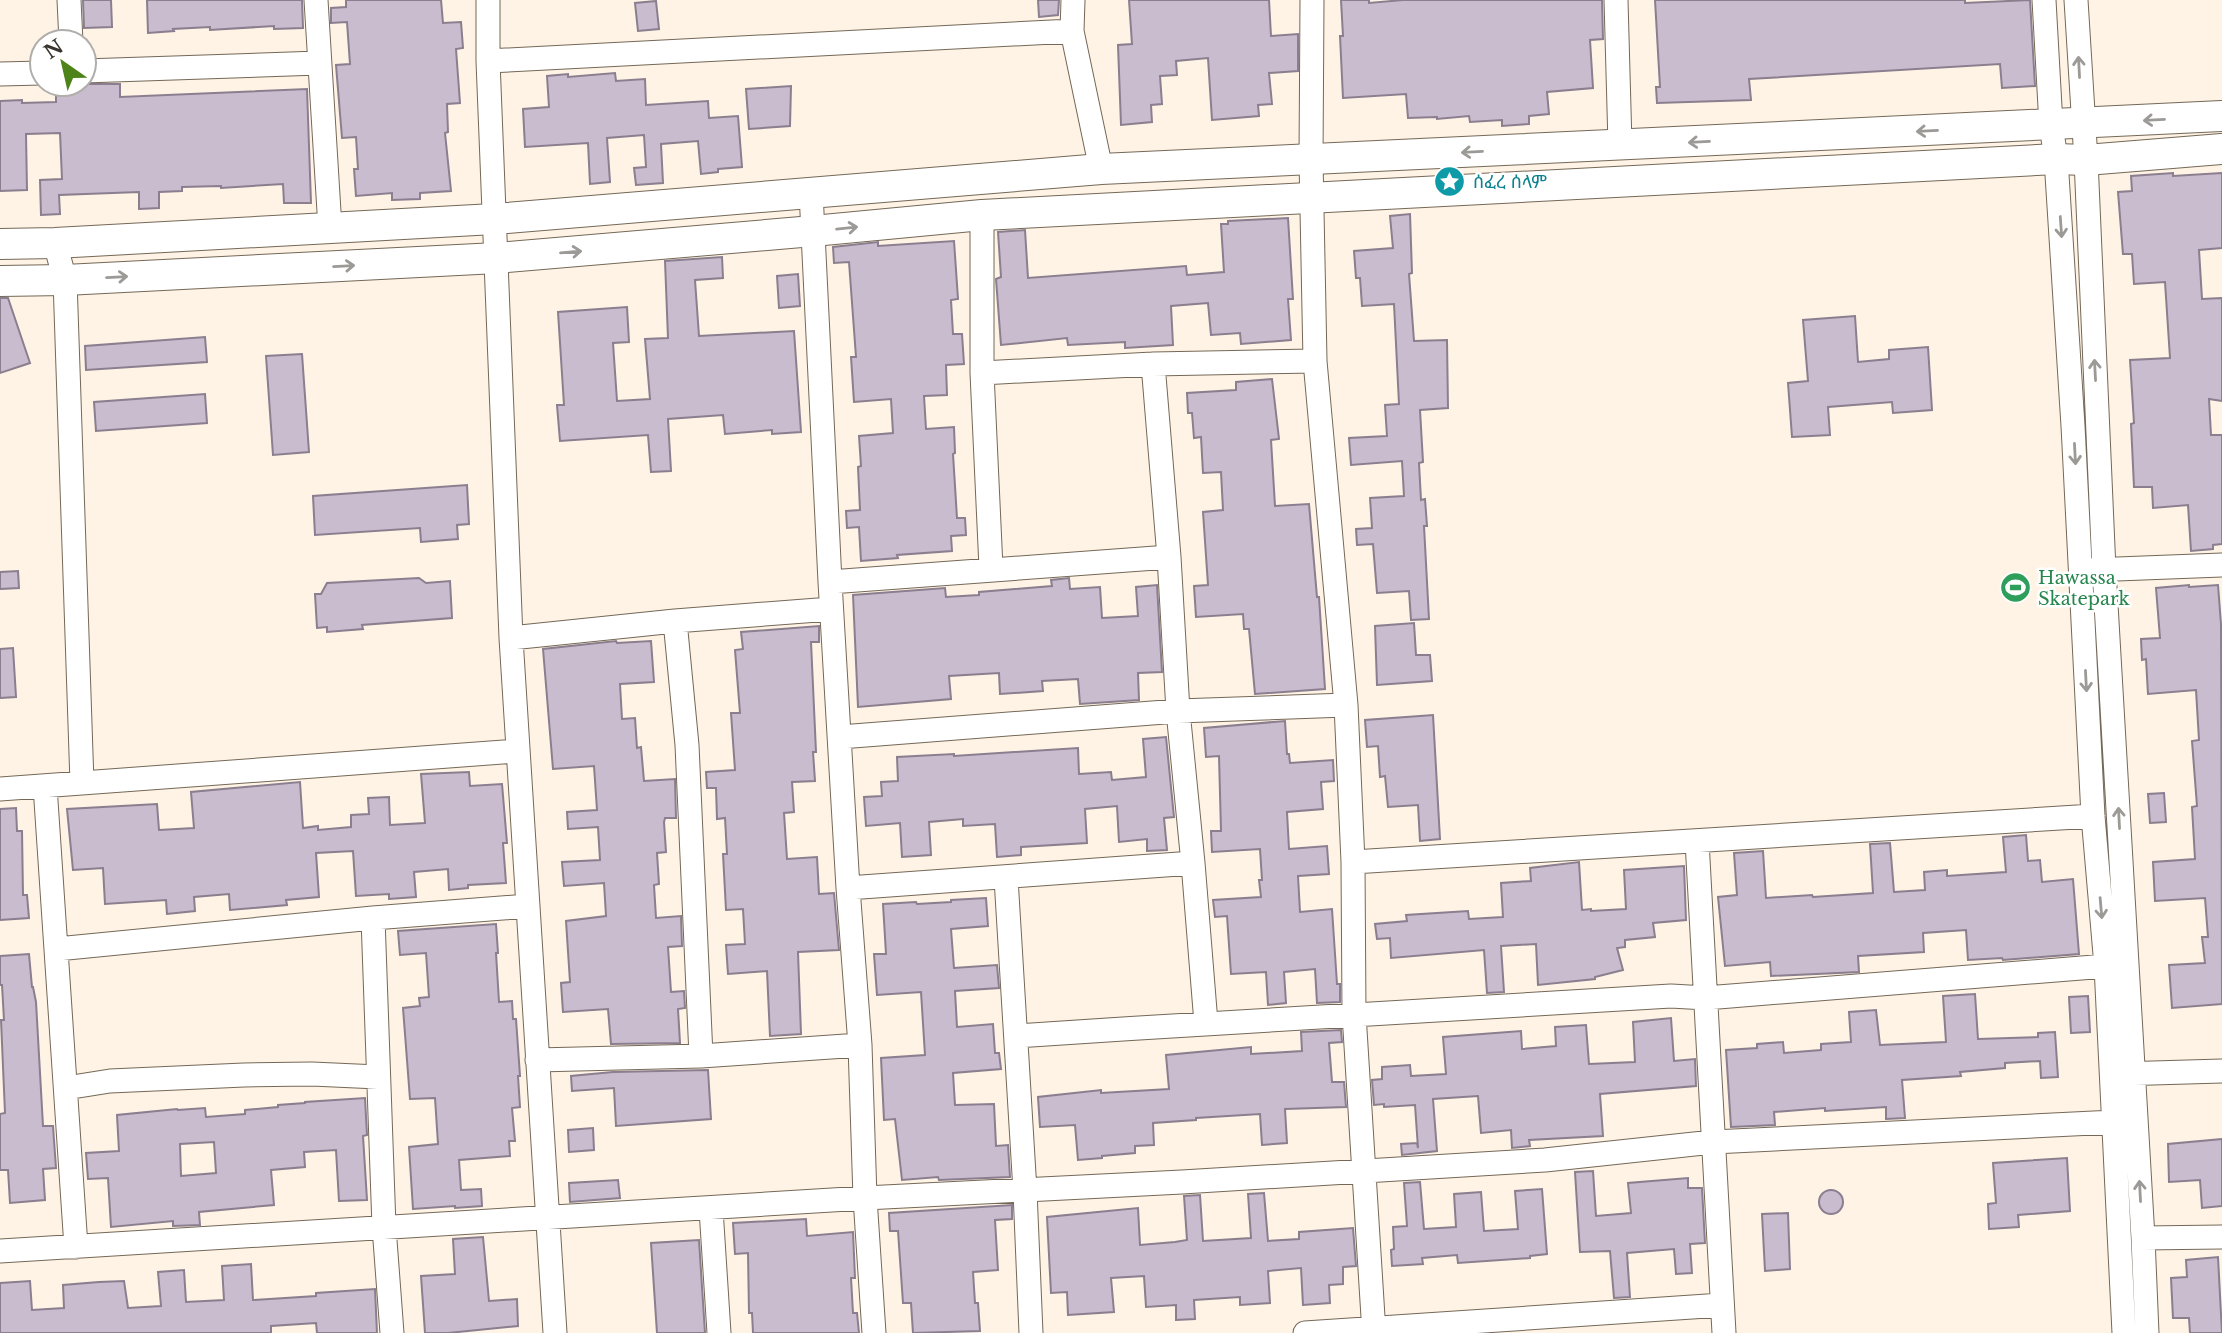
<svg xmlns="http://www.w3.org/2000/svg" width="2222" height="1333" font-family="'Libre Baskerville','Noto Sans Ethiopic',serif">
	<rect width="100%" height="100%" fill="#fef3e4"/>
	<!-- building -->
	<path fill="#c9bcce" stroke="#8a7e8f" stroke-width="2" fill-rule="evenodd" d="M83,0H111L112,27L84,28Z
		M147,0H302L303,28L274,29V26L210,30V27L173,29L174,31L148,33Z
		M346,0H441L443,23L461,22L463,48L456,49L460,103L447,104L448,132L445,133L451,191L420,193V199L392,200V193L356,196L354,169H358L356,137L342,138L336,65L350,64L347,22L331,23V8L346,7Z
		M1038,0H1059L1058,15L1039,17Z
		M1129,0H1269L1271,36L1298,34V71L1269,73L1272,104L1258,105L1259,116L1212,120L1208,58L1176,61L1177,75L1160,76L1162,104L1151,105L1152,122L1121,125L1118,45L1132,44Z
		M1341,0H1369V3L1403,0H1602L1603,39L1590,40L1593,88L1547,92L1549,114L1529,116V124L1502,126V120L1470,122L1469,116L1437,119V117L1408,118L1406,94L1343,98L1340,36H1343Z
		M1655,0H1965V3L2030,0L2035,86L2002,88L2000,64L1749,79L1751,100L1657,103L1656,87H1660Z
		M656,1L659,29L638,31L635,3Z
		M615,73L616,81L645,79L646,105L708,101L709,118L738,116L742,167L718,169V172L701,174L698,141L661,144L663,183L636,185L634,168L646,167L644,135L607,138L610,182L590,184L588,143L525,147L523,109L549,107L547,76L568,74V77Z
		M56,84H120V97L307,89L311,203H284L283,184L221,188V186L182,187V191L159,192V208L139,209V192L59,195L60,214L41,215L40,180L62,179L60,133L26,134L27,190L0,191V101L22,100V103L56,102Z
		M791,86L790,126L749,129L746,89Z
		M2173,173V176L2222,173V248L2199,250L2202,299L2222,298V401L2209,399L2211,435H2222V544L2213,545V549L2191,551L2188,505L2153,508L2152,487H2134L2131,424L2134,423L2130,360L2170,358L2165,282L2134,284L2132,254H2123L2118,192L2132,191L2131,176Z
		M1410,214L1412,273L1409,274L1414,341L1447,340L1448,408L1420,410L1423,462L1419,463L1421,500L1425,499L1427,526H1424L1429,619L1411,620L1409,591L1377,593L1373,544L1357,545L1356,529L1372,528L1370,498L1404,496L1402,461L1351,465L1349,438L1387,436L1385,405L1399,404L1394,304L1362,306L1360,278H1356L1354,251L1393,248L1390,216Z
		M1288,218L1293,299H1288L1291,340L1241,344L1240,333L1211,335L1208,303L1171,306L1173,345L1125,348V342L1068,345L1067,338L1001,345L996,279L1001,277L998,232L1025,230L1028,278L1186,266L1187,275L1224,272L1221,224H1228V221Z
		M954,241L958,299L951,300L953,334H962L964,364L946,365L947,395L924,396L926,429L954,427L955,453L953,454L957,518H965L966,535L951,536L952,551L897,555L898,558L861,561L859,527L847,528L846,511L860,510L858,467L861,466L859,436L893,433L891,399L854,402L851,357H856L849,262L834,263L833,247L878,242V246Z
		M722,257L723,278L695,280L699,336L794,331L801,432L772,434V430L725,434L723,415L668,419L671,471L651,472L648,435L560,441L557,405H564L558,312L627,307L629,342L613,343L617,401L650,399L645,339L668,338L665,261Z
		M798,274L800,306L779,308L777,276Z
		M0,298H8L30,363L0,373Z
		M1855,316L1858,362L1889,359V350L1928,347L1932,410L1893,413L1892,402L1828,407L1830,435L1792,437L1788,383L1808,381L1803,320Z
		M205,337L207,362L86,370L85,346Z
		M302,354L309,452L273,455L266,356Z
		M1272,379L1279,439L1271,440L1275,506L1309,504L1317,597H1319L1325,689L1255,694L1249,629H1244L1243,614L1196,617L1194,586L1208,585L1203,512L1223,510L1221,472L1203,473L1201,437L1194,438L1192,413H1188L1187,393L1236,390V382Z
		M205,394L207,423L96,431L94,402Z
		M467,485L469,524L457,525L458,539L421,542L420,528L315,535L313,496Z
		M18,571L19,588L0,589V572Z
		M419,578L426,583L450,581L452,618L362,625L363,629L327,632V627L317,628L315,594H321L327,583Z
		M1069,578L1070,589L1100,587L1102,618L1138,616L1136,587L1157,585L1162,672L1138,673L1139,700L1080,704L1078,679L1042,681L1043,691L1000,694L999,673L949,676L951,699L858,707L853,595L945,588L946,597L979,595V592L1052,586L1051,580Z
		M2189,585V587L2218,585L2221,624L2222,1004L2172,1008L2169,965L2205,963L2202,937H2208L2205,898L2155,901L2153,862L2195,859L2192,807L2197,806L2192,741L2199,740L2196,690L2148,694L2146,659L2142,660L2141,639L2160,638L2156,588Z
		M1414,623L1416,655H1430L1432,681L1377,685L1375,626Z
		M819,626V642H811L816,752H813L815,781L792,782L794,812L784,813L787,859L817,857L819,894L834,893L839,950L798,952L801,1034L770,1036L767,971L728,974L726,945L745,944L743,909L726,910L723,854H727L725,818L717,819L716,788H707L706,772L735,770L731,713H740L735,650L743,649L741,632Z
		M616,641L617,643L651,641L654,682L620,684L622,719L635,718L637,748L641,747L644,781L675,779L676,818H665L664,822L666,852L657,853L659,884L654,885L656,918L681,916L682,946L668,947L671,992L684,991L685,1008L678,1009L680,1043L611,1044L608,1009L563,1012L561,983L570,982L566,921L606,916L604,883L564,886L562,862L600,860L598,827L568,829L567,812L597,810L594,766L553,769L543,649Z
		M13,648L16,697L0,698V649Z
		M1433,715L1440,839L1420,841L1418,805L1388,807L1385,776L1380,777L1378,746L1367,747L1365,720Z
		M1285,721L1287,754H1289L1290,763L1333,760L1334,781L1321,782L1323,809L1287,812L1289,849L1327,846L1329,874L1298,876L1300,912L1332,909L1337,984H1340V1002L1317,1003L1315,969L1284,972L1286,1003L1268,1005L1266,972L1231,974L1227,916L1215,917L1213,900L1261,897L1259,880H1262L1260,849L1212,852L1211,831H1221L1219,756L1206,757L1204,728Z
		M1166,737L1174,817L1164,818L1167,850L1147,851V839L1119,842L1117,806L1085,809L1087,843L1021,847V855L997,857L995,824L963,826V819L929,822L931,855L902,857L900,823L866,826L864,797L882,796L881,782L898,781L897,757L954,754V756L1078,748L1079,774L1111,772L1112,780L1146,777L1143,739Z
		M469,772L470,786L502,784L507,843H503L506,883L468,885V888L449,890L448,869L414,872L416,897L389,899V894L356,896L353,851L316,853L319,897L286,900L287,905L230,910L229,894L194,897L195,911L167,914L166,900L105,904L103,868L73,870L67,809L157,804L159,830L194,828L191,792L300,782L303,828L318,826V830L351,827V815L369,814L368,798L389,797L390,825L425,823L421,774Z
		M2164,793L2166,822L2150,823L2148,794Z
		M16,808L17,831H22L23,895H27L29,918L0,920V809Z
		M2026,835L2028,861L2040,860L2042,882L2073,879L2079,954L2003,960L2002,958L1968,960L1966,930L1923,933L1924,952L1858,956L1859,972L1771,976L1770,962L1725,966L1718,897L1737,895L1734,853L1763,851L1766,898L1812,895L1813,897L1873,893L1870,844L1890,843L1894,892L1925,890L1924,872L1947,870V876L2006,872L2003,837Z
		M1579,862L1582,910L1591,909V911L1626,909L1624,870L1684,866L1686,920L1653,923L1655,937L1625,940V947L1617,948L1623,970L1595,977V979L1538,985L1536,944L1501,946L1504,992L1487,993L1484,950L1391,958L1390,938L1377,939L1375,924L1407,921L1406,915L1468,911L1469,919L1503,917L1501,883L1531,881L1530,868Z
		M986,898L988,926L951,929L954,968L997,965L999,988L955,991L957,1027L993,1024L995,1053H999L1001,1069L953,1073L955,1105L994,1104L996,1146L1008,1145L1010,1177L939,1180L938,1177L902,1180L895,1119L884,1120L881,1058L925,1055L921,992L877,995L874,954H886L883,904L916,902L917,904L951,902V900Z
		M496,924L498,953H496L499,1002L512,1001L513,1019H516L520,1076H518L520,1107L512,1108L515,1141H509L510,1156L459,1160L461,1190L481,1189L482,1206L455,1208V1206L413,1209L409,1147L438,1144L435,1098L410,1099L403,1008L420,1006L419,998L429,997L426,953L400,955L398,931Z
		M29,954L32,987H33L36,1002L43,1126H53L56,1168L43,1169L45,1200L10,1203L8,1170H0V1114L5,1113L1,1020H4L2,985H0V956Z
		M1975,994L1978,1039L2038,1037V1033L2055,1032L2058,1077L2041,1078L2040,1061L2005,1063V1068L1960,1072L1961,1076L1902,1080L1905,1118L1886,1119V1107L1825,1111V1108L1774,1112L1775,1125L1731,1127L1726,1050L1757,1048V1044L1783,1042L1784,1053L1821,1050V1044L1851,1042L1849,1012L1876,1010L1880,1045L1946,1042L1943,996Z
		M2088,996L2090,1032L2071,1033L2069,997Z
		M1671,1018L1674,1061L1695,1059L1696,1086L1600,1094L1603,1136L1529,1140L1530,1146L1512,1148L1511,1130L1481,1133L1478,1096L1433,1099L1437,1151L1402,1155L1401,1144L1417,1143L1418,1148L1415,1105L1384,1107V1104L1374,1105L1372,1080L1382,1079V1067L1410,1065L1411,1076L1446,1074L1443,1037L1521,1031L1522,1049L1556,1046L1555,1027L1586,1025L1589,1064L1635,1062L1633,1022Z
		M1341,1030L1342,1042L1329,1043L1332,1082H1344L1346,1107L1285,1109L1287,1143L1262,1145L1260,1114L1196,1118V1120L1153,1123L1154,1145L1135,1146V1153L1102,1156V1158L1078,1160L1075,1125L1040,1127L1038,1097L1101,1090V1093L1169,1089L1166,1055L1251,1047V1054L1302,1051L1301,1032Z
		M708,1070L711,1119L616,1126L614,1088L572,1091L571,1076L613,1072Z
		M365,1098L367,1135L363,1136L367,1200L339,1201L336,1150L304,1152L305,1167L271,1170L274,1205L199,1212L200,1225L173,1226V1221L111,1227L108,1178L88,1179L86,1153L119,1151L117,1115L177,1109L178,1110L205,1108L206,1117L245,1114V1110L278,1107V1105L305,1103V1102ZM214,1142L216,1173L181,1176L180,1144Z
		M593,1128L594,1150L569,1152L568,1130Z
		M2222,1139V1206L2202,1208L2200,1180L2169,1182L2168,1144Z
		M2067,1158L2070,1211L2018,1215L2019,1227L1989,1229L1988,1204L1996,1203L1993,1163Z
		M1593,1171L1596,1216L1631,1213L1628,1183L1688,1178V1188H1702L1705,1243L1690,1244L1692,1273L1676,1274L1674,1249L1627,1253L1630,1297L1614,1298L1610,1251L1580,1252L1575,1172Z
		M618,1180L620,1198L570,1202L569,1183Z
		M1420,1182L1424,1229L1456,1227L1454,1194L1481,1192L1484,1231L1518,1229L1515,1191L1542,1189L1547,1254L1530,1256V1258L1458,1263L1457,1255L1422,1258L1423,1264L1392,1266L1391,1250L1394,1249L1393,1227L1407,1226L1404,1183Z
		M1819 1202a12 12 0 1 1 24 0a12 12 0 1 1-24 0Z
		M1264,1193L1268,1241L1299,1239V1232L1353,1228L1356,1266L1343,1267V1284L1329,1285L1330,1303L1303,1305L1301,1268L1268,1271L1270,1303L1240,1305V1297L1194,1300L1195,1319L1176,1320V1305L1146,1307L1144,1276L1111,1278L1114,1312L1068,1315L1067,1292L1051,1293L1047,1217L1138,1208L1140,1245L1175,1242L1187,1240L1184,1196L1200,1195L1203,1241L1251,1238L1248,1194Z
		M1012,1205V1219L995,1220L998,1270L973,1272L975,1303H978L980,1331L913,1333L911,1303H903L898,1231H890L889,1213Z
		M1788,1213L1790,1269L1765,1271L1762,1214Z
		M806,1219L807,1236L853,1232L855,1278H851L853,1313H857L859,1333H753L752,1313H749L748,1253L735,1254L733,1223Z
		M483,1237L489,1301L517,1299L518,1326L448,1333H425L421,1276L455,1274L453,1239Z
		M699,1240L705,1333H657L651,1243Z
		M2218,1257L2222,1333H2190L2189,1318H2173L2171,1278L2187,1277L2186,1260Z
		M251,1264L253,1300L316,1296V1293L375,1289L377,1333H317L316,1323L271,1326V1333H0V1283L30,1281L32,1310L64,1308L63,1285L99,1282L124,1281L128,1308L161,1306L158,1272L184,1270L186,1302L224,1300L222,1266Z"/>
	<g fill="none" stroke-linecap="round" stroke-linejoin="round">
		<defs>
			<path id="minor" d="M69,0L71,42
				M316,0L330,228
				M488,0V61L511,638L555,1333
				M1073,0L1072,31L1101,169
				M1312,0L1311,160L1315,361L1346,705L1353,862L1354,1014L1374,1333
				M1616,0L1620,145
				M2044,0L2051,125L2056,159L2073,426L2093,816L2106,966L2124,1333
				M2076,0L2086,160L2104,570L2143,1238L2147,1333
				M488,61L1072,31
				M84,71L319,63
				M0,74L42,73
				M811,192L830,582L848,888L860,1045L865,1198L874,1333
				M982,215V373L991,568
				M55,243L65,280L82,783
				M1153,364L1169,557L1178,711L1193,863L1206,1023
				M982,373L1153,364L1315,361
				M2091,570L2222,565
				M830,582L1169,557
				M675,621L687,745L701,1056
				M511,638L675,621L831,609
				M840,737L1178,711L1346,705
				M45,786L76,1247
				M0,789L518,751
				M1697,841L1724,1333
				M1353,862L2093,816
				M1006,878L1025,1191L1031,1333
				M848,888L1193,863
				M373,918L384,1227L392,1333
				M57,949L373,918L528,906
				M1016,1036C1234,1021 1452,1010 1671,996L1706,998L2106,966
				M537,1060L701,1056L860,1045
				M2118,1074L2222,1071
				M66,1088L110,1081L244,1075L312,1074L378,1077
				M711,1209L719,1333
				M2143,1238L2222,1237
				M0,1251L865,1198L1182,1182L1545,1160L1713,1142L2114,1122
				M1305,1333L1722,1305"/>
			<path id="major" d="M0,244L55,243L494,219L1101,169L2222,116
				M0,281L65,280L497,258L813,231L982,215L2056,159L2086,160L2222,149"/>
		</defs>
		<!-- minor casing -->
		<use href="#minor" stroke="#746858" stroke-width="25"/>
		<!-- major casing -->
		<use href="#major" stroke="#746858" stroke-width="32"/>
		<!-- minor -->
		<use href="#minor" stroke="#fff" stroke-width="23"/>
		<!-- major -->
		<use href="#major" stroke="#fff" stroke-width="30"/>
	</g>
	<!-- one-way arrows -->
	<defs><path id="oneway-shaft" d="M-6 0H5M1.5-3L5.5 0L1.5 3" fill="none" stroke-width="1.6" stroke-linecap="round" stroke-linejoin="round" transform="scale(1.75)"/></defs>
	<g stroke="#9c9a96">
		<use href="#oneway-shaft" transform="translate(2079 67) rotate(-93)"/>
		<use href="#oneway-shaft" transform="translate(2154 120) rotate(177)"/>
		<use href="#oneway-shaft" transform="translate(1927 131) rotate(177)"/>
		<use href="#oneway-shaft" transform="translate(1699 142) rotate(177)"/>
		<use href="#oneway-shaft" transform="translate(1472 152) rotate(177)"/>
		<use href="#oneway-shaft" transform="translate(2061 227) rotate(86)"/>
		<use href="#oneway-shaft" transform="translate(847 228) rotate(-6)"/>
		<use href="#oneway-shaft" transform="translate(571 252) rotate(-5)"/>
		<use href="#oneway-shaft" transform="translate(344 266) rotate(-3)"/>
		<use href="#oneway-shaft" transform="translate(117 277) rotate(-3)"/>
		<use href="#oneway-shaft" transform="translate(2095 370) rotate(-93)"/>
		<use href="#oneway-shaft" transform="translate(2075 454) rotate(87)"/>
		<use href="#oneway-shaft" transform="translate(2086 681) rotate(87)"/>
		<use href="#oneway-shaft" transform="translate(2119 818) rotate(-93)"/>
		<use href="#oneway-shaft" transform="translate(2101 908) rotate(85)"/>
		<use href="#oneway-shaft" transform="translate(2140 1191) rotate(-93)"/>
	</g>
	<!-- icons -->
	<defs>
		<symbol id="sight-disc" viewBox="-11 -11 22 22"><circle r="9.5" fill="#0f9aa8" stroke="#fff"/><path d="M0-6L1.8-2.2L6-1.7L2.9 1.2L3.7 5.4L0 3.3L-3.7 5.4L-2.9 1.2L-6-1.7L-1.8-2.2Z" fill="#fff"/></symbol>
		<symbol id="stadium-disc" viewBox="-11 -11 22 22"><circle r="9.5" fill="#2e9e5b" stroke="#fff"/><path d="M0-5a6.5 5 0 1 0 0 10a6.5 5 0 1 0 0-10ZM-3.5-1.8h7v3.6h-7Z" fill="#fff"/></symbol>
	</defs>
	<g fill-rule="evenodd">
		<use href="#sight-disc" x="1432" y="164" width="35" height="35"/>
		<use href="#stadium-disc" x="1998" y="570" width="35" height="35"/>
	</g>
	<g text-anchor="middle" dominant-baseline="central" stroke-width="5" stroke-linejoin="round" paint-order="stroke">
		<!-- culture labels -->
		<g font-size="18" fill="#0d838f" stroke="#fff" text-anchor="start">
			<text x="1473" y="182">ሰፈረ ሰላም</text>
		</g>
		<!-- leisure labels -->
		<g font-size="18" fill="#27864d" stroke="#fff" text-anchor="start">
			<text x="2038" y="578">Hawassa<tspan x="2038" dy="21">Skatepark</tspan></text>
		</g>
	</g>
	<!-- north arrow -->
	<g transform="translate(63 63) rotate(326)"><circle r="33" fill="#ffffff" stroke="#b0aeab" stroke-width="2"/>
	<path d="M0-5L12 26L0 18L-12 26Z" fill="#4e831a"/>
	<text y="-10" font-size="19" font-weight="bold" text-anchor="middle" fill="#39342d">N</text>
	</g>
</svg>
